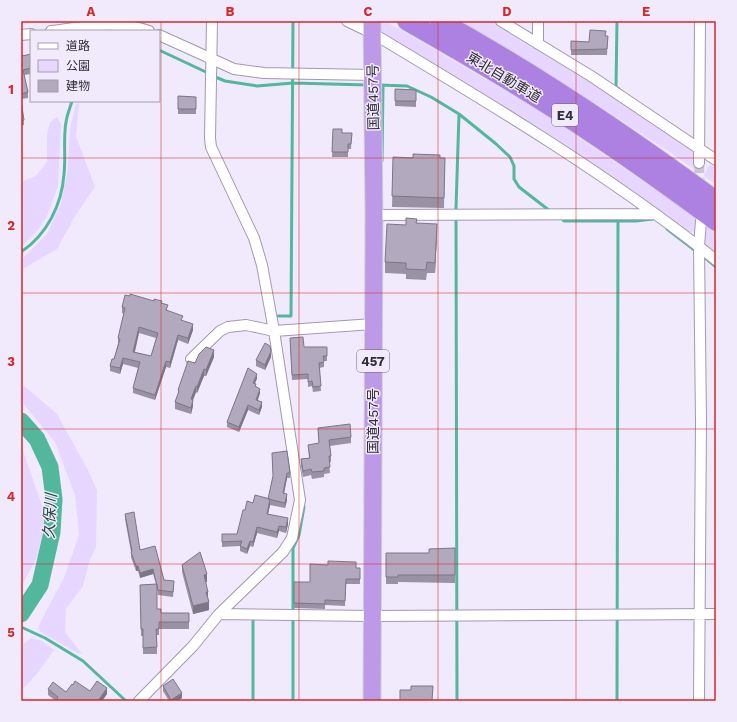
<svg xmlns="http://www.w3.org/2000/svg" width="737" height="722" font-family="'Work Sans','Noto Sans JP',sans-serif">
	<rect width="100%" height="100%" fill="#f1eafc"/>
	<!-- green -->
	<path fill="#e7d6ff" d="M377,21H385L540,111L698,219L695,232H688L539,127L388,43L378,31Z
		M458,21H493L538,48L692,148L695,153L694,169C617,116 539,67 458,21Z
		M79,103L76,136L95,187L75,216L57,249L21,270V260L47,234L61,203L68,168L70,129L76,104Z
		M57,117L61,124L58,186L47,216L38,230L21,247V182L36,176L47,162V135L50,122Z
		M709,165L716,167V185L704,176Z
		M708,227L716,234V254L702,244L703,231Z
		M21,383L57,414L88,470L97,490L96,547L90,559L83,586L66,609L65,632L82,654L76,652L42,633L38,629L42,619L64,578L79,535L75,495L55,442L21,401Z
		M21,445L46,517L37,557L21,587Z
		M31,638L42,641L54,650L36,675L21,691V646Z"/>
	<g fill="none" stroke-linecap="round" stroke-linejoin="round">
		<!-- stream -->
		<path stroke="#52b79d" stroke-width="3" d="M617,21L616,87L619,89
			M159,50L208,73
			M213,76L225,81L257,86L293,83L368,85
			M378,85L407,86L431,97L459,114L495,143L510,157L514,166V179L519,187L550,211
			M382,161L383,85
			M560,217L564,221H636L653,219
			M667,229L697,252
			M21,252C47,235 62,204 64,174C66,156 63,139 66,122C67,115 70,108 72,101
			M702,255L716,267
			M274,316H291L293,21
			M21,627L45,638L83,661L126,701
			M253,701V618
			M293,701V548L299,535L304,507
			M457,701L456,208L459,114
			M617,701L618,221"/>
		<!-- river -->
		<path stroke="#52b79d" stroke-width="17" d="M21,421L37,439L50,467L54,499L52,532L40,585L21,614"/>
		<!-- minor-tunnel -->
		<path stroke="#cac4d4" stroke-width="10" stroke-dasharray="10 5" stroke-linecap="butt" d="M699,163L700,191"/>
		<defs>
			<path id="minor" d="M347,21L372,33C489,103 608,174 716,260
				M501,21L591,76L716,160
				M538,21V44
				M51,31C85,27 116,19 149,31
				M21,35L31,34
				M159,35L234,69L264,73L373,75
				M699,163L700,21
				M374,215L654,214
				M191,359L220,331L228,327L246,325L274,331L373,324
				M219,614L372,616L716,614
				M139,701L193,646L219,614L283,552L292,538L300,500L274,331L262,265L254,238L211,147L210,138L212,21
				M699,701L701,422L699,246L701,221"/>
			<path id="trunk" d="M372,21L374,215L372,701"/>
			<path id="motorway" d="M407,21C456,49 505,77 553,108C609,143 663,182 716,221
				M440,21C536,74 628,136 716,201"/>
		</defs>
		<!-- minor casing -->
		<use href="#minor" stroke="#a199ae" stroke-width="12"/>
		<!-- trunk casing -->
		<use href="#trunk" stroke="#d1d1d3" stroke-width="19"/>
		<!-- motorway casing -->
		<use href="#motorway" stroke="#d1d1d3" stroke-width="21"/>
		<!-- minor -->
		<use href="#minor" stroke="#fff" stroke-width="10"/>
		<!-- trunk -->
		<use href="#trunk" stroke="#bc9ae8" stroke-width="17"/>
		<!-- motorway -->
		<use href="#motorway" stroke="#ac81e2" stroke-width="19"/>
	</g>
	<!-- wall -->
	<path fill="#9991a4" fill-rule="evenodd" d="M606,36H608L607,55H571V41L589,42Z
		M21,50L22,56L31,54V74L24,75L28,92V98L21,99Z
		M395,89L416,90V107L395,106Z
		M178,96L196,97V114H178Z
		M21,101L24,120V125L21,126Z
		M333,129L342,133H352L351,149H348V157H332Z
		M393,157L445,158L444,208L392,207Z
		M417,223L437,234L435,273H427L426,280L406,279V274L385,273V262L406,225Z
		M130,296L162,303L168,311L183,321L193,330L188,344L178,340L170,368L166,367L155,400L133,393V388L138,368L123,364L120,374L110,371V366L114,359L118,344V338L124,314L122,313V307ZM139,333L156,338L151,356L135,352Z
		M290,343L304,347H327V361H324V367L319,368L321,391L313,392L312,386L308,387V379L292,380Z
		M214,357L206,376H204L197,393L196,392L193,400V406L191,414L175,409V402L178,394V390Z
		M271,357L265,370L256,366V360Z
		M257,379L254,383L260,393L258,400L262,407L259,415L248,410L239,432L227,427V422Z
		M318,428L351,437V443L330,446L331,456V462H329L330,473L324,474V477L312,479L311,475L303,477L301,466V459L309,458L308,445L319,444Z
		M272,453L290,473V478H287L284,494L287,500L285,508L270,505L268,514L288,524L286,533L279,531L277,538L257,533L253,547L250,546L247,554L240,551V546L222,547V534H237L245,510L253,503L268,499L273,476Z
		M125,514L140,550L164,580L174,586L173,597L158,595L157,588V609L161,613H189V629H159V635H157V654H143V636H141L140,585L156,584L153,574L140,578L138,571H136L131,557V552L125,519Z
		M455,548V583L398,582V584H386V553H429Z
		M182,565L207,582H206L209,610L193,614L182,572Z
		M356,568H360V584H346L345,606L325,605V609L294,608V582H310Z
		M163,686L182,698L177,701H169L163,691Z
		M48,689L66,692L90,691L107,694L102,701H56L48,695Z"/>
	<!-- shaded-wall -->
	<path fill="#7d7686" d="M437,224V234L435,273V263Z
		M193,324V330L188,344V338Z
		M139,327V333L133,358V352Z
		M178,335V340L170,368V362Z
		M214,350V357L206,376V370Z
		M271,351V357L265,370V365Z
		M123,358V364L120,374V368Z
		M166,361V367L155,400V395Z
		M204,369V376L197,393V387Z
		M257,374V379L253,387V383Z
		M196,386V392L193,400V406L191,414V399Z
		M260,389V393L256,404V400Z
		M262,402V407L259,415V410Z
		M248,405V410L239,432V427Z
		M287,473V478L283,498V493Z
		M287,494V500L285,508V503Z
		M270,499V505L267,519V514Z
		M288,518V524L286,533V527Z
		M279,526V531L277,538V532Z
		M257,527V533L253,547V542Z
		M250,541V546L247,554V549Z
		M136,566H138V571H136Z
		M153,569V574L140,578V573Z
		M207,574V582H204V575Z
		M206,592H208V599Z
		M209,602V610L193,614V606Z
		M107,688V694L102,701H98Z
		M182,693V698L177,701H171V700Z"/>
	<!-- building -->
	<path fill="#b2a9bf" stroke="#7d7686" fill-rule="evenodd" d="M590,30L606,31L605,36H608L607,49L571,50V41L589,42Z
		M21,50L22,56L31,54V68L23,70L28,92L21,94Z
		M395,89L416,90V101H395Z
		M178,96L196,97V109H178Z
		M21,101L24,120L21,121Z
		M333,129H342V133H352L351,144H348V152H332Z
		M413,154L440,155V158H445L444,198L392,196L393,157L413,158Z
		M406,218L417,219L416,223L437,224L435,263L427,262L426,270L406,269V263L385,262L387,224L406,225Z
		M130,294L154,301V299L162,301L161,303L168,305L166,310L183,316L181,320L193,324L188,338L178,335L170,362L166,361L155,395L133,388L140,362L123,358L120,368L110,366L112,359H114L120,339L118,338L125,308L122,307L125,295L130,296ZM139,327L158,333L151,356L133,352Z
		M303,337L304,347H327V356H323L324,362L319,363L321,386L313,387L312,381L308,382V374L292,375L290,338Z
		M265,343L270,346L271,351L265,365L256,360Z
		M206,347L214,350L206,370L204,369L197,387L196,386L191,399L193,400L191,408L175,402L179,391L178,390L188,361L195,363L199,354Z
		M248,368L257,374L253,383L256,384L255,386L260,389L256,400L262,402L259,410L248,405L239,427L227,422Z
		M350,424L351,437L329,440L331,456H329L330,467L324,468V471L312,472L311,469L303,471L301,459L310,458L308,445L319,443L318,428Z
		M287,451L290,473H287L283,493L287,494L285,503L268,499L273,476L272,453Z
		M255,495L270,499L267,514L288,518L286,527L279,526L277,532L257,527L253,542L250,541L247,549L240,546L242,541L222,542V534H237L243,510H245L247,501L253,503Z
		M134,512L140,550L155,546L164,580L174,581L173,592L158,590L153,569L140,573L138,566H136L131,552L132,551L125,514Z
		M455,548V575H398V577H386V553H429V549Z
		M200,552L207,574L204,575L208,592H206L209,602L193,606L182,565Z
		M328,561L356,562V568H360V579H346L345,601L325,600V604L294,603V582H310V564L328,565Z
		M157,584V609H161V613H189V622H159V629H156L157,647L143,648V629H141L140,585Z
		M173,679L182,693L171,700L163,686Z
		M75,681L90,691L97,681L107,688L98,701H56L58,697L48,689L53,682L66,692L72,684L73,685Z
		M411,686H433L432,701H400V690H411Z"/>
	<!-- grid -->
	<path fill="none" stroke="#d62828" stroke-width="1" stroke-opacity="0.55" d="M161,21V701M299,21V701M438,21V701M576,21V701M21,158H716M21,293H716M21,429H716M21,564H716"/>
	<g text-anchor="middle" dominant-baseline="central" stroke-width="3" stroke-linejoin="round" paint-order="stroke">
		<!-- shield labels -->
		<g fill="#f1eafc" stroke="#6a6571" stroke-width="1">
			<rect x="552" y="104" width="26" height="22" rx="3"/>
			<rect x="357" y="350" width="32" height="22" rx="3"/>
		</g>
		<g font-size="13" font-weight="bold" fill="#302c35">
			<text x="565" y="115">E4</text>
			<text x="373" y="361">457</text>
		</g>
		<!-- street labels -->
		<g font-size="14" fill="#302c35" stroke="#f1eafc">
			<text transform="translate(504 77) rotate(31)">東北自動車道</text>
			<text transform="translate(373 97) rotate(-91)">国道457号</text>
			<text transform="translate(373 421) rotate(-90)">国道457号</text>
		</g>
		<!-- water labels -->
		<g font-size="15" font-style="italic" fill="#1c483c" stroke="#f1eafc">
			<text transform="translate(50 516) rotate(-87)">久保川</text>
		</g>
	</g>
	<!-- border -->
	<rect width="737" height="722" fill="none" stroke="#f1eafc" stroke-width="44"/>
	<!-- legend -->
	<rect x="30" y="30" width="130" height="72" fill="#f1eafc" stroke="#a49eac"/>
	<rect x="38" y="43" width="20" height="6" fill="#ffffff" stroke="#a49eac"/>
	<text x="66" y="50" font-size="12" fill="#302c35">道路</text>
	<rect x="38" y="60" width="20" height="12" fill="#e7d6ff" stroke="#a49eac"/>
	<text x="66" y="70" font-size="12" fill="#302c35">公園</text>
	<rect x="38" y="80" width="20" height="12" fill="#b2a9bf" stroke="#a49eac"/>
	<text x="66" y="90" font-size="12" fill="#302c35">建物</text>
	<rect x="22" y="22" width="693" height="678" fill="none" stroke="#d62828" stroke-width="1.5"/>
	<g font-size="13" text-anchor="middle" font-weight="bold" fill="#d62828">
		<text x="91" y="16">A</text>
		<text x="230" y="16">B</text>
		<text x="368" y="16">C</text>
		<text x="507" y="16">D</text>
		<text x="646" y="16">E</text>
		<text x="11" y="94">1</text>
		<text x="11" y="230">2</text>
		<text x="11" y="366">3</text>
		<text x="11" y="501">4</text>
		<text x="11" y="637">5</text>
	</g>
</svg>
